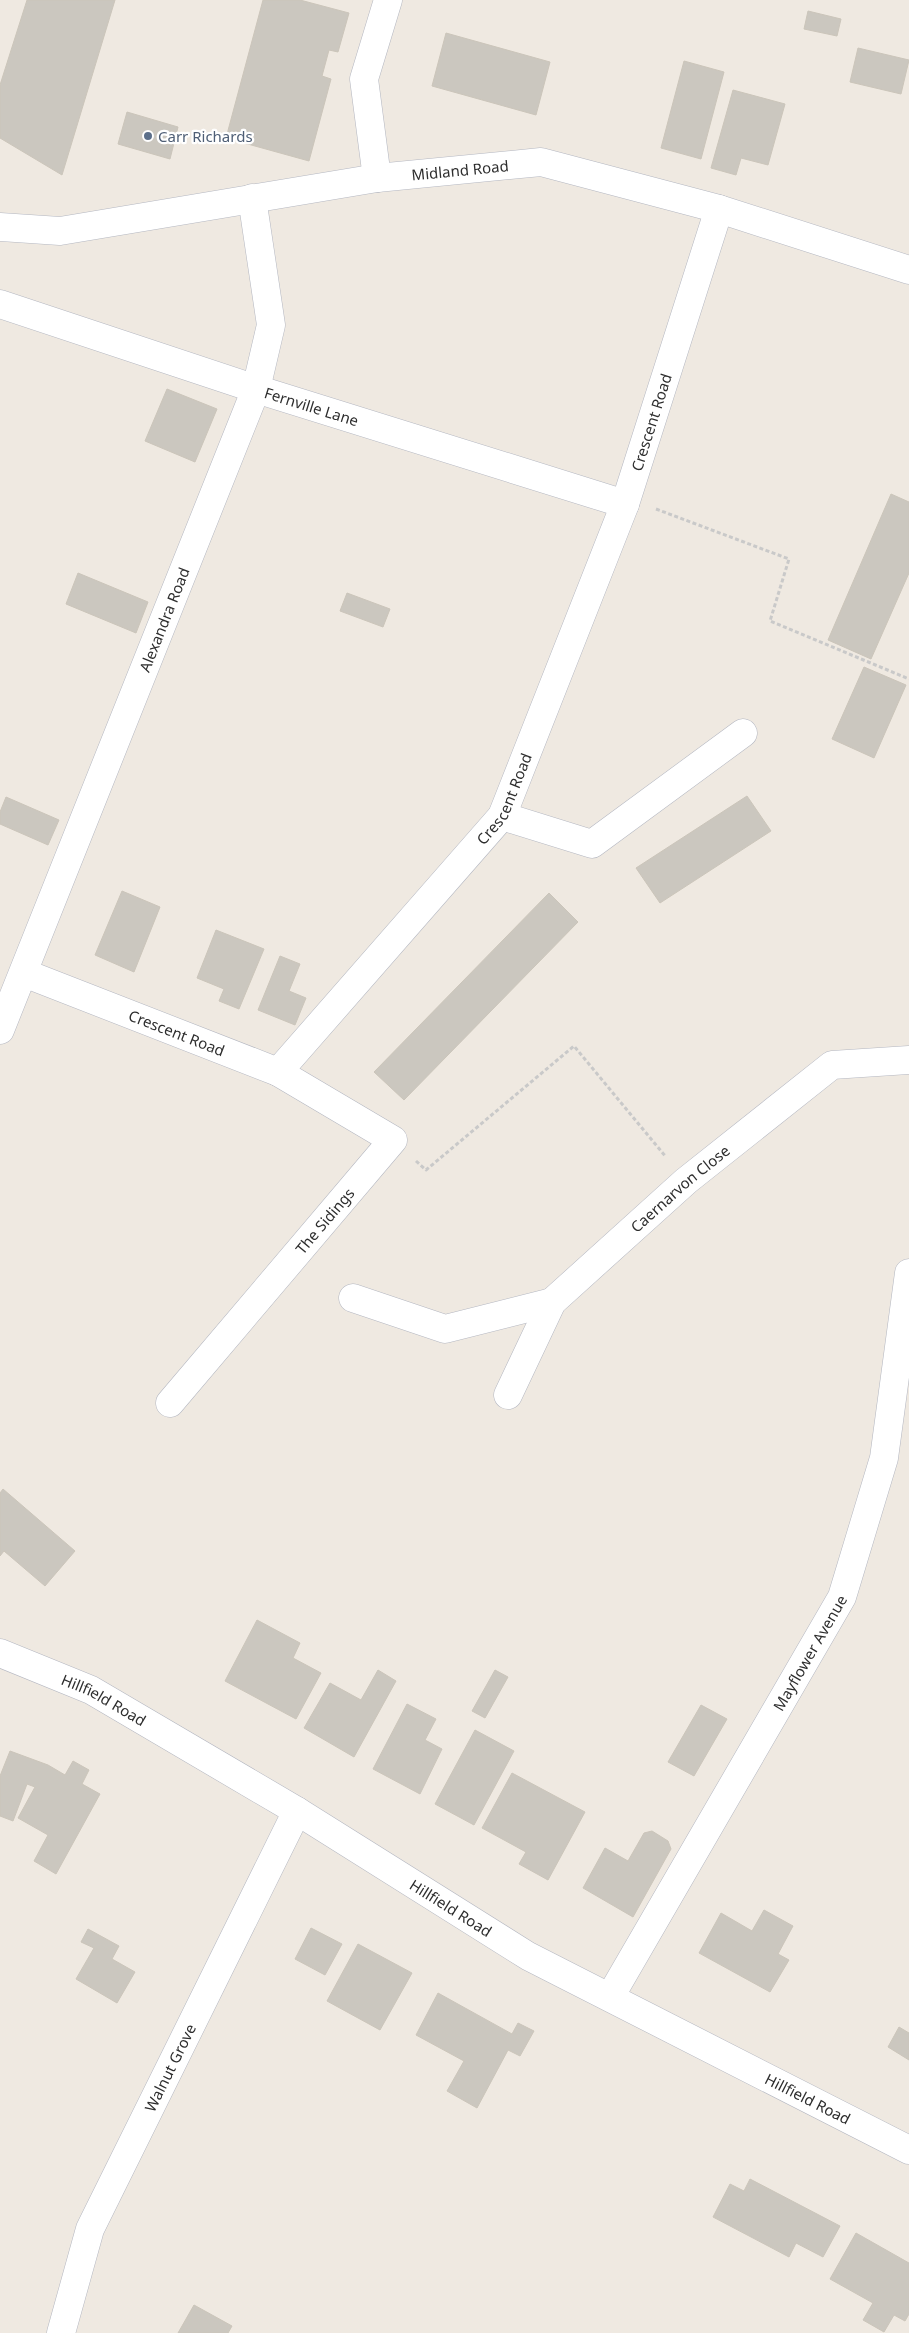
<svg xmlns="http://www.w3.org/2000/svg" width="909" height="2333" font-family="'Noto Sans',sans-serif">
	<rect width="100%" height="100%" fill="#efe9e1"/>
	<!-- building -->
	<path fill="#cbc7bf" stroke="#cbc5ba" d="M27,0H115L62,175L0,138V85Z
		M263,0H300L349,13L338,52L329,50L322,76L331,79L309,161L226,138Z
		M808,11L841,19L837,36L804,29Z
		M446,33L550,62L536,115L432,86Z
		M858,48L909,60L901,94L850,82Z
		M684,61L724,72L701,159L661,148Z
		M733,90L785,104L768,165L741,158L736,175L711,168Z
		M127,112L178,127L170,159L118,144Z
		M167,389L217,409L195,462L145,441Z
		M891,494L909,502V573L871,659L828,640Z
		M78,573L148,602L136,633L66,604Z
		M347,593L390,609L383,627L340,611Z
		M864,667L906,685L874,758L832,739Z
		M747,796L771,831L660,903L636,868Z
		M6,797L59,820L48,845L0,824V812Z
		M122,891L160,907L134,972L95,955Z
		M549,893L578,922L404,1100L374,1072Z
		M216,930L264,949L239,1009L219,1001L224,989L197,978Z
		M280,956L300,964L289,991L306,998L295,1025L258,1010Z
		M3,1489L75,1551L45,1586L4,1551L0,1556V1493Z
		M257,1620L300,1643L293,1658L321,1673L296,1719L225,1681Z
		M378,1670L396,1681L354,1757L304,1728L330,1683L361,1700Z
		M495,1670L508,1677L485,1718L472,1711Z
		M407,1704L436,1719L425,1740L442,1749L420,1794L373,1769Z
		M701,1705L727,1719L694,1776L668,1762Z
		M475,1730L514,1751L474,1825L435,1804Z
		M10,1751L48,1765L65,1775L73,1761L89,1770L82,1784L100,1794L56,1874L34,1861L48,1835L18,1818L35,1787L27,1784L13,1821L0,1816V1776Z
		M512,1773L585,1812L548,1880L519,1864L526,1852L482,1828Z
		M652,1831L668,1841L671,1849L633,1917L583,1888L605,1848L628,1861L644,1833Z
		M764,1910L793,1926L778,1954L789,1960L770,1992L699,1953L721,1913L752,1931Z
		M311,1928L342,1944L325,1975L295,1959Z
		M88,1929L119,1946L112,1959L135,1972L117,2003L76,1979L94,1948L81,1942Z
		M358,1944L412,1973L380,2030L327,2001Z
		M438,1993L512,2034L518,2023L534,2031L520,2056L508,2050L477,2108L447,2091L464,2061L416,2035Z
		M899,2027L909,2033V2060L888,2047Z
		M750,2179L840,2226L823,2257L796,2243L789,2257L713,2217L730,2184L744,2191Z
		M856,2233L909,2263V2314L905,2321L894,2315L884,2332L863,2320L873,2303L830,2279Z
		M194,2305L232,2326L228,2333H178Z"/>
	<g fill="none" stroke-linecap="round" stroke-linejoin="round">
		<defs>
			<g id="minor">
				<path d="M377,178L364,79L388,0"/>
				<path id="s1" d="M0,227L60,231L377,178L541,162L719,209L909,270"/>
				<path id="s2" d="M0,304L256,389L625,504"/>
				<path d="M502,816L592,844L743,733"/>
				<path id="s3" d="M24,973L278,1072L502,816L625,504L719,209"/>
				<path id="s4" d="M0,1030L256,389L271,325L252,198"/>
				<path d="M353,1298L445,1329L552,1302"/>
				<path id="s5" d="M508,1395L552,1302L686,1181L832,1065L909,1060"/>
				<path id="s6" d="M170,1403L393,1140L278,1072"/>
				<path id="s7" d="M0,1653L91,1690L297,1811L528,1956L909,2150"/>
				<path id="s8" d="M610,1997L842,1597L884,1458L909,1273"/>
				<path id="s9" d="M61,2333L90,2229L297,1811"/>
			</g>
		</defs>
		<!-- minor casing -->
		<use href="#minor" stroke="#b4b7c1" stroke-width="29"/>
		<!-- path -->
		<path stroke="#c9c9c9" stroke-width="3" stroke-dasharray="4 2.5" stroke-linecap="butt" d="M656,509L789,559L770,621L909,679
			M416,1161L426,1170L574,1046L666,1157"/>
		<!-- minor -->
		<use href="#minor" stroke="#fff" stroke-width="28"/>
	</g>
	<!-- markers -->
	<circle fill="#5c6f8a" stroke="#fff" stroke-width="2" cx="148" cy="136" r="5"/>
	<g text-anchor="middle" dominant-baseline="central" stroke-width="4.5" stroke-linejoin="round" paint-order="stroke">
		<!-- service labels -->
		<g font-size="15" fill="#4e5e75" stroke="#fff" text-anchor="start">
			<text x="158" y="136">Carr Richards</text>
		</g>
		<!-- street labels -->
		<g font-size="15" fill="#2e2e2e" stroke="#fff">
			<text stroke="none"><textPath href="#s1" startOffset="465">Midland Road</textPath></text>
			<text stroke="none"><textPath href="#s2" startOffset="328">Fernville Lane</textPath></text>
			<text stroke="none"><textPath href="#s3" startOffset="1034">Crescent Road</textPath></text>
			<text stroke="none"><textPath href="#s4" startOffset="442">Alexandra Road</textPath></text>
			<text stroke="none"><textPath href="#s3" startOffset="629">Crescent Road</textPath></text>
			<text stroke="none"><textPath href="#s3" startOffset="164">Crescent Road</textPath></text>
			<text stroke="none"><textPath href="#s5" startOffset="274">Caernarvon Close</textPath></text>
			<text stroke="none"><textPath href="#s6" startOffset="239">The Sidings</textPath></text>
			<text stroke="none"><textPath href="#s8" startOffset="398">Mayflower Avenue</textPath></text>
			<text stroke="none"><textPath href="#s7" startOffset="114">Hillfield Road</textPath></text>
			<text stroke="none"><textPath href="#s7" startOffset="519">Hillfield Road</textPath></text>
			<text stroke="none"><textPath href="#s9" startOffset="288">Walnut Grove</textPath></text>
			<text stroke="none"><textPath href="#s7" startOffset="924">Hillfield Road</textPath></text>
		</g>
	</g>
</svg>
